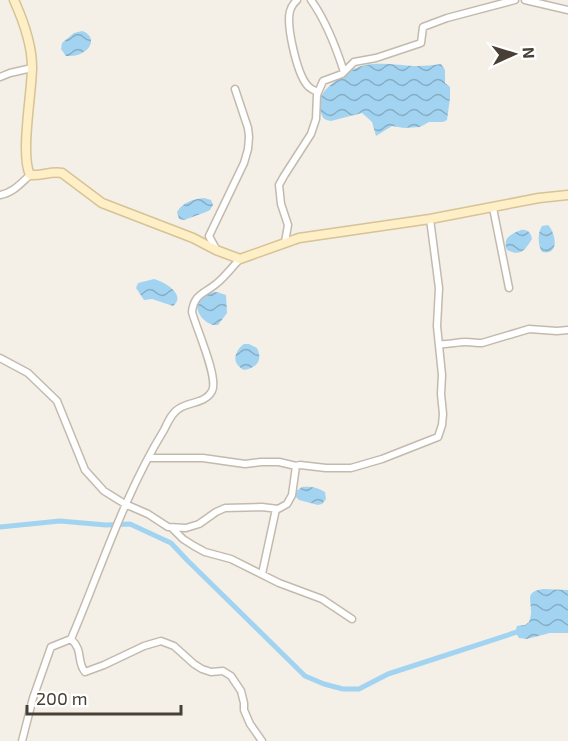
<svg xmlns="http://www.w3.org/2000/svg" width="568" height="741" font-family="'Exo 2',sans-serif">
	<defs>
		<pattern id="water-waves" width="16" height="10" patternUnits="userSpaceOnUse" patternTransform="scale(1.5)"><rect width="16" height="10" fill="#a2d4f2"/><path d="M0 5q4-4 8 0t8 0" fill="none" stroke="#86adc5"/></pattern>
	</defs>
	<rect width="100%" height="100%" fill="#f4f0e7"/>
	<!-- water -->
	<path fill="url(#water-waves)" d="M82,31C95,35 93,48 82,53C77,56 71,56 66,56L61,49L62,43L74,33Z
		M441,64L445,70V83L450,87V98L447,120L443,122H429L420,127L404,128L392,126L376,136L372,122L362,113L331,121C325,120 323,119 321,113C315,93 331,84 346,74C351,71 356,67 362,66C378,61 401,66 418,66C425,66 433,65 441,64Z
		M204,198L211,200L213,205L210,210L206,212L184,220L179,219L177,212C183,202 193,199 204,198Z
		M548,225C556,233 560,256 542,252C538,245 537,234 542,226Z
		M521,230C528,229 531,233 532,239C525,250 521,257 507,250C502,238 511,234 521,230Z
		M154,279C165,282 187,295 173,306L152,299L144,300L136,288L138,283Z
		M217,292L226,295L227,313L218,325C205,327 192,309 199,299C203,294 211,292 217,292Z
		M244,344H249L257,348C263,360 257,368 244,370C242,369 238,366 237,364C232,357 239,347 244,344Z
		M302,487C310,486 318,487 325,492L326,499L322,504L318,505L299,500L295,496V492Z
		M543,589L568,590V633H550L527,639L519,638L515,632L517,626L525,625L529,622C530,620 531,615 531,612C531,598 525,592 543,589Z"/>
	<g fill="none" stroke-linecap="round" stroke-linejoin="round">
		<!-- canal -->
		<path stroke="#a2d4f2" stroke-width="5" d="M0,527L60,521L106,525L130,524L171,543L187,560L305,676L324,684L343,689H359L388,674L520,631"/>
		<defs>
			<path id="street" d="M297,0C294,3 291,7 290,11C286,26 297,73 307,85C310,89 313,90 318,92
				M311,0C326,21 336,47 344,72
				M525,0L568,10
				M0,77L10,73L32,68
				M0,195C13,193 21,183 30,175
				M493,208L509,288
				M285,242L288,225L281,204L279,185L284,176L311,134L316,119L317,95L323,81L342,74L354,62L376,58L421,43L423,27L447,18L515,0
				M216,249L209,236L244,163L248,149L249,137L248,128L235,89
				M439,344C448,345 456,342 466,342C471,342 476,343 482,343L529,329L557,331L568,330
				M0,358L28,373L57,401L85,470L104,491L125,504L148,514L168,527L186,528L199,524L216,512L225,508L262,507L278,509L287,504L292,495L296,466L300,465L326,468H351L382,459L438,437L442,425L443,414L441,394L442,375L437,326L439,288L430,219
				M149,458H203L245,464L261,462H279L296,466
				M172,528L183,539L194,546L205,552L231,559L279,583L322,599L352,619
				M262,574L276,509
				M71,639C84,651 76,661 85,672L104,665L144,646L161,641L174,646L194,664L202,669L211,672L223,671L231,676L241,691L244,703V710L250,724L262,741
				M22,741L33,698L51,647L71,639C101,569 124,495 164,430C168,422 172,412 180,408C189,402 206,403 212,391C219,378 196,328 192,312C194,294 204,294 216,284C225,277 232,267 240,259"/>
			<path id="secondary" d="M14,0C23,20 32,45 32,67C32,93 20,154 30,175C41,176 51,171 62,173L102,203L193,238L216,250L240,259L299,238L430,219L539,198L568,195"/>
		</defs>
		<!-- street casing -->
		<use href="#street" stroke="#c3baad" stroke-width="9"/>
		<!-- secondary casing -->
		<use href="#secondary" stroke="#d6c396" stroke-width="11"/>
		<!-- street -->
		<use href="#street" stroke="#fff" stroke-width="6"/>
		<!-- secondary -->
		<use href="#secondary" stroke="#ffefc7" stroke-width="8"/>
	</g>
	<!-- north arrow -->
	<g transform="translate(514 54) rotate(86)" stroke="#ffffff" stroke-width="4.5" paint-order="stroke">
	<path d="M0-4.5L10 22L0 15L-10 22Z" fill="#484036"/>
	<text y="-9" font-size="16" font-weight="bold" text-anchor="middle" fill="#484036">N</text>
	</g>
	<!-- scale -->
	<path d="M27 705v9h154v-9" fill="none" stroke="#484036" stroke-width="3"/>
	<text x="36" y="705" font-size="18" fill="#484036" stroke="#ffffff" stroke-width="4.5" paint-order="stroke">200 m</text>
</svg>
